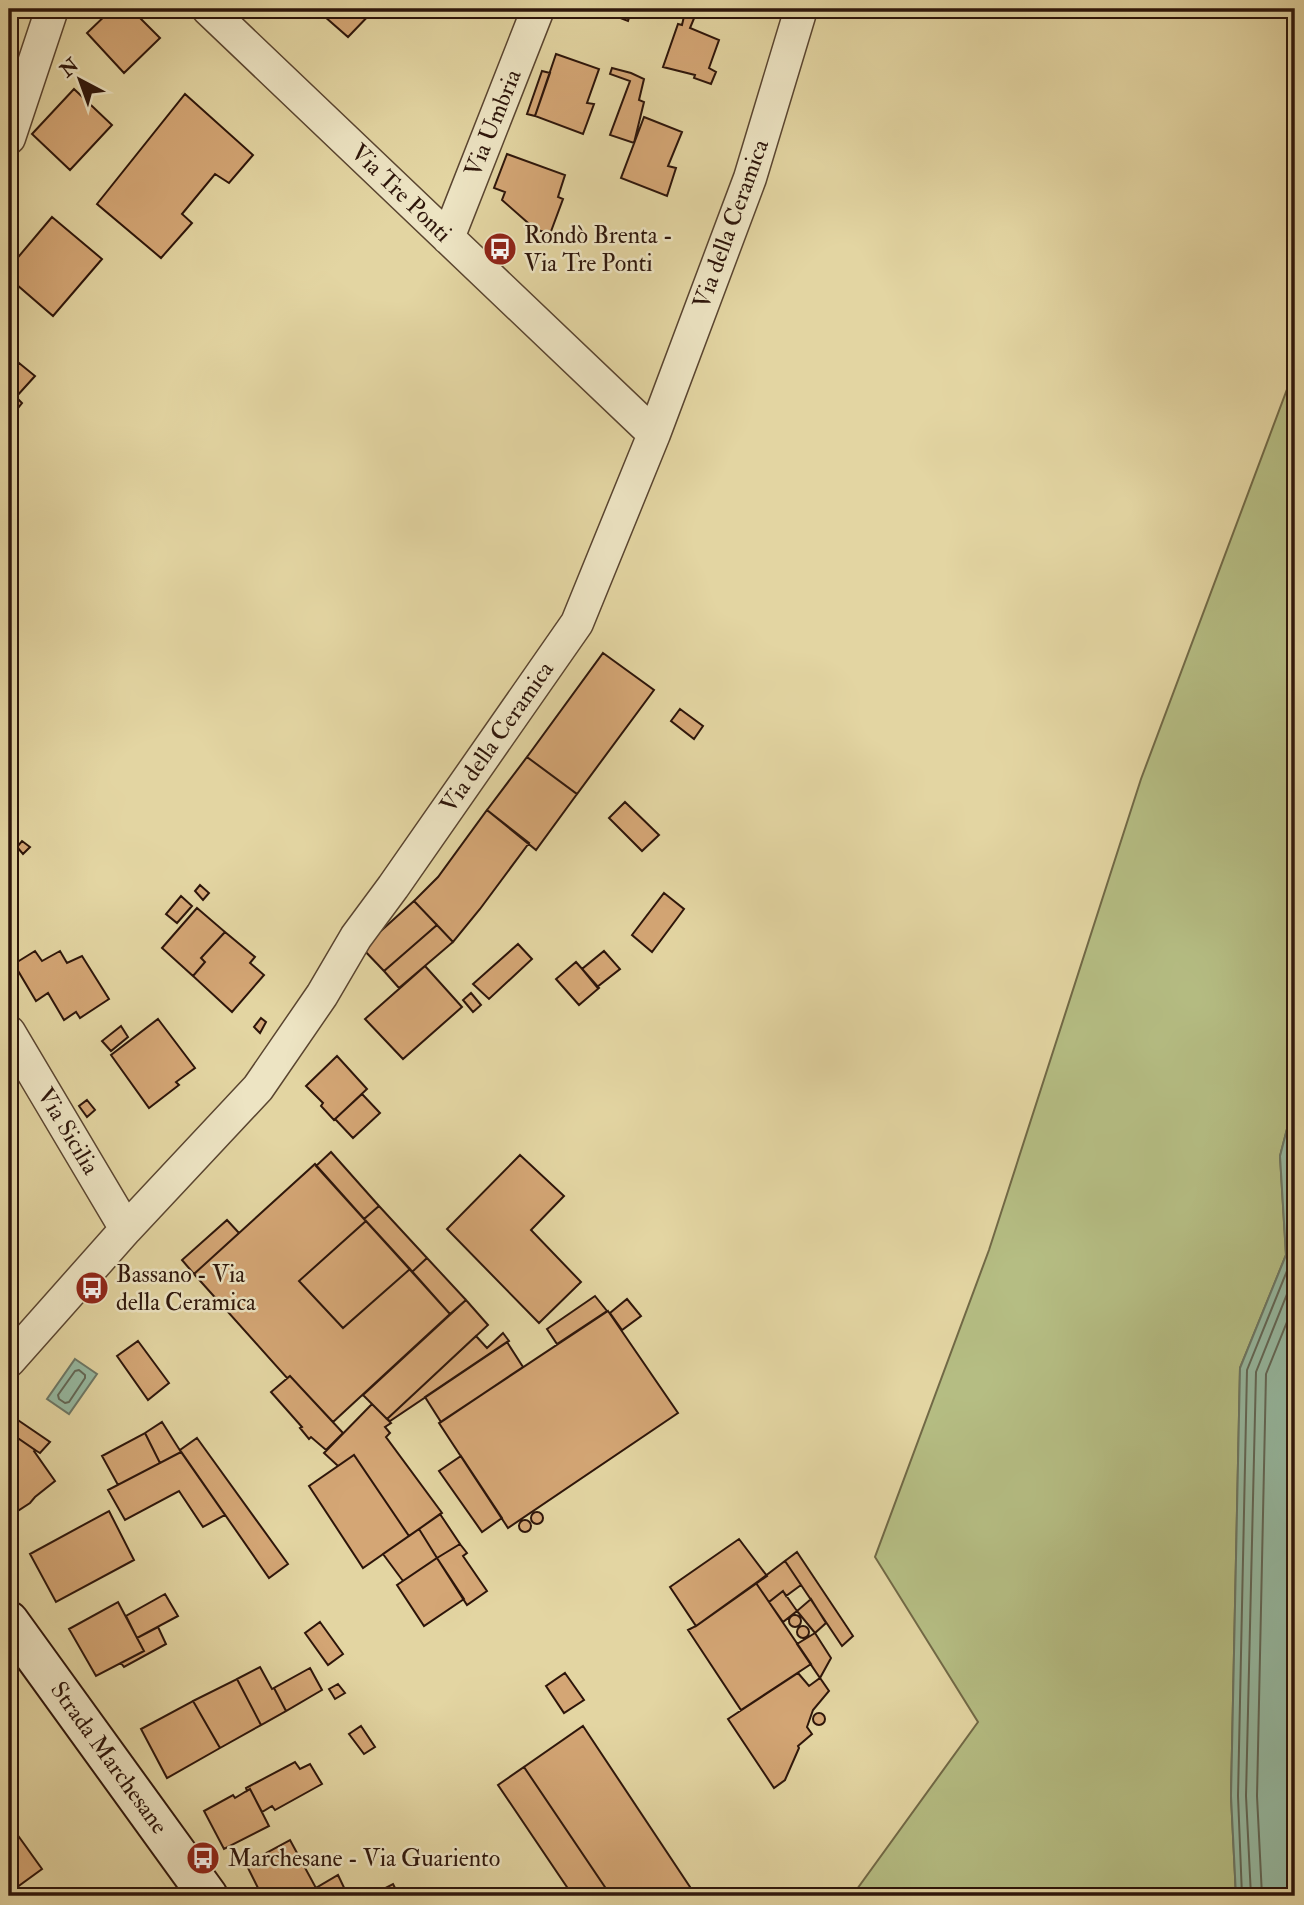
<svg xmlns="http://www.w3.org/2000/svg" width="1304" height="1905" font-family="'IM FELL Double Pica',serif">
	<rect width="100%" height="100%" fill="#e3d5a2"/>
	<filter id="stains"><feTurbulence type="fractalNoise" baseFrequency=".00286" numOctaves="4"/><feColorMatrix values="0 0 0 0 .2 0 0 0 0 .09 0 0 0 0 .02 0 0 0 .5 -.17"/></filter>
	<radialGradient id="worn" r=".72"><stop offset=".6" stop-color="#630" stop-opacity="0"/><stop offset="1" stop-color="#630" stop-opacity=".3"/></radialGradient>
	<!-- green -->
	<path fill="#b5bd83" stroke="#716946" stroke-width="2" d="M1295,368V1098L1280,1156L1286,1255L1240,1368L1231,1796L1236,1896H852L978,1722L875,1557L989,1250L1141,779Z"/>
	<!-- water -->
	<path fill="#96b9a1" stroke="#6c7765" stroke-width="2" d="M1295,1098V1896H1236L1231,1796L1240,1368L1286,1255L1280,1156Z
		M75,1359L97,1374L69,1414L47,1399Z"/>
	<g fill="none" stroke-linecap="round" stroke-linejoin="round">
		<!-- shore -->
		<path stroke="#626756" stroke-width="2" d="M79,1370L85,1375V1378L69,1402L65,1403L59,1399L58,1395L75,1371Z
			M1242,1896L1238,1796L1247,1370L1293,1256L1287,1156L1295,1125
			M1251,1896L1246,1796L1256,1372L1295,1274
			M1262,1896L1257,1796L1266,1374L1295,1302"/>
	</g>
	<!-- building -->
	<path fill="#d4a675" stroke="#2d150a" stroke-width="2" d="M112,9H131L160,38L124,73L87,33Z
		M316,9H375L348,37Z
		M587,9H632L628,21L610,14V17Z
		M660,9H673L669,16L658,12Z
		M685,12L695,16L690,28L719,40L709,68L716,72L711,84L694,78L695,75L663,67L678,24L682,25Z
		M556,54L599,69L587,103L594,104L583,134L535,116Z
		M612,68L631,73L644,79L639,100L644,102L634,143L610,135L630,81L610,74Z
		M542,71L550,73L535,116L527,114Z
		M74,89L112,125L70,170L32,134Z
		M185,94L253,155L229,183L215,174L182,214L192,223L161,258L97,204Z
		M644,117L682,132L668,166L676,168L667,196L621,178Z
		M507,154L565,175L558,197L563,199L550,234L535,229L502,200L505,192L494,188Z
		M52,217L102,259L53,316L9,278V268Z
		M19,363L35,376L16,397L22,403L11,417L16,421L9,429V376Z
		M603,653L654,690L577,794L527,757Z
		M680,709L703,726L694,739L671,721Z
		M527,757L577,794L536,850L487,810Z
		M625,802L659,835L642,851L609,818Z
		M487,810L529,843L480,909L453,942L414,901L438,877Z
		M22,841L30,847L23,854L17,847Z
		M200,885L209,893L203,900L195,891Z
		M664,893L684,909L652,952L632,935Z
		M181,896L192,906L177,923L166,914Z
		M414,901L437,925L384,971L362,948Z
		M197,908L225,932L201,958L205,962L193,976L162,948Z
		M437,925L453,942L399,988L384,971Z
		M225,932L255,957L250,963L264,975L232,1012L193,976L205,962L201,958Z
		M518,944L532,959L489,999L473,984Z
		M35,951L42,961L60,951L67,963L82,956L109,999L80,1018L76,1012L64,1020L48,993L36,1001L14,964Z
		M604,951L620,969L597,987L582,969Z
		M576,962L599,988L579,1005L556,979Z
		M425,966L462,1007L403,1059L365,1019Z
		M471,993L481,1005L473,1012L463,1000Z
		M261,1018L266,1022L260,1033L254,1027Z
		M158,1019L195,1068L176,1082L179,1085L149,1108L111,1055Z
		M121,1026L128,1037L111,1051L102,1041Z
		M337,1056L367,1089L334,1120L321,1106L323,1103L306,1086Z
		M362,1094L380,1113L353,1138L335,1119Z
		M87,1100L95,1110L87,1117L79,1106Z
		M331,1152L379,1206L364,1219L316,1166Z
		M520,1155L564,1196L531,1230L581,1282L539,1323L447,1229Z
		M315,1164L366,1221L299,1281L343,1328L410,1269L450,1314L333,1422L290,1376L287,1378L194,1274Z
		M379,1206L427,1258L412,1272L364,1219Z
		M227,1220L239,1233L194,1274L182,1260Z
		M366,1221L410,1269L343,1328L299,1281Z
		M427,1258L466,1300L450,1314L412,1272Z
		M595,1296L607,1311L557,1344L547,1329Z
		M627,1299L641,1316L622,1330L610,1313Z
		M466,1300L488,1325L387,1419L363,1395Z
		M608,1311L678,1413L508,1528L439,1423Z
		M503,1333L509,1341L390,1421L387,1419L476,1336L487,1348Z
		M138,1341L169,1383L148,1400L117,1356Z
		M507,1342L523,1367L441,1422L425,1397Z
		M290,1376L343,1433L326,1450L311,1437L309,1439L300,1428L302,1427L271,1392Z
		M372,1404L391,1423L385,1427L390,1433L386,1437L442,1513L409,1536L354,1455L338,1466L324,1453Z
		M9,1414L50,1442L40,1453L35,1450L9,1432Z
		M162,1422L181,1452L160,1463L145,1433Z
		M9,1432L35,1450L34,1451L55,1481L35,1497L30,1503L13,1514L9,1508Z
		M145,1433L160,1463L118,1485L102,1456Z
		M197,1438L288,1564L269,1578L180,1450Z
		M181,1452L225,1515L203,1527L179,1491L125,1520L108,1490Z
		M354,1455L409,1536L363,1568L309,1486Z
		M461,1456L502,1518L482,1532L439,1471Z
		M109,1511L134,1560L56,1602L30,1554Z
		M531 1518a6 6 0 1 1 12 0a6 6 0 1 1-12 0Z
		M440,1514L460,1544L437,1558L419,1529Z
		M519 1526a6 6 0 1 1 12 0a6 6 0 1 1-12 0Z
		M419,1529L437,1558L403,1581L383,1554Z
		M739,1539L767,1576L696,1626L670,1587Z
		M460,1544L467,1553L463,1556L487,1591L467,1605L437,1558Z
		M797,1552L853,1636L842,1646L785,1561Z
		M437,1558L464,1599L424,1626L397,1585Z
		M785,1561L801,1585L786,1596L783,1591L769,1602L756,1583Z
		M756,1583L811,1664L741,1710L688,1630L696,1626Z
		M783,1591L797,1611L783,1622L769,1602Z
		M165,1594L178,1616L137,1638L126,1616Z
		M811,1599L826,1623L815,1633L797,1611Z
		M118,1602L144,1651L96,1676L69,1629Z
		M789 1621a6 6 0 1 1 12 0a6 6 0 1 1-12 0Z
		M320,1622L343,1654L328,1665L305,1633Z
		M797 1632a6 6 0 1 1 12 0a6 6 0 1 1-12 0Z
		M158,1627L166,1644L124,1667L121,1663L144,1651L137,1638Z
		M815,1633L831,1658L820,1678L797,1644Z
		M260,1667L272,1689L274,1688L286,1711L261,1725L237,1679Z
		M310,1668L322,1690L286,1711L274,1688Z
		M565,1673L584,1700L564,1713L546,1686Z
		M798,1673L809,1686L820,1678L829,1691L813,1710L807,1727L812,1734L798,1746L799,1748L785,1780L774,1788L728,1719Z
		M237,1679L261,1725L220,1748L193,1701Z
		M338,1684L345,1693L335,1699L329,1689Z
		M193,1701L220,1748L167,1778L141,1729Z
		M813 1719a6 6 0 1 1 12 0a6 6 0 1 1-12 0Z
		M361,1726L375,1747L364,1754L349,1734Z
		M583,1726L696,1896H611L524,1767Z
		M295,1762L300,1769L310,1764L322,1784L275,1810L272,1806L262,1812L250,1789L247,1791L246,1788Z
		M524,1767L611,1896H573L498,1785Z
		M250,1789L269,1826L224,1849L204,1811L233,1795L235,1798Z
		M9,1823L42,1869L9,1893Z
		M290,1840L316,1888L301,1896H262L246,1864Z
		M338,1875L348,1896H320L316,1888Z
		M393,1884L399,1896H370Z
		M316,1888L320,1896H301Z"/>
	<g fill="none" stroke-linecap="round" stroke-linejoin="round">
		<defs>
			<path id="minor" d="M208,9L654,434
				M9,138L52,9
				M448,238L538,9
				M9,1032L126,1229
				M9,1361L126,1229L258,1088L322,995L356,937L393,887L577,623L654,434L750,178L801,9"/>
			<path id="secondary" d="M9,1621L208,1896"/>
		</defs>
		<!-- minor casing -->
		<use href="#minor" stroke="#5a4530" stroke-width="35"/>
		<!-- secondary casing -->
		<use href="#secondary" stroke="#2d150a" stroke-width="42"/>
		<!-- minor -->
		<use href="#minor" stroke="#ede4c3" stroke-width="32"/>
		<!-- secondary -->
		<use href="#secondary" stroke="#ede4c3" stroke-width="38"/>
	</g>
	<!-- icons -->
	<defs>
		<symbol id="bus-disc" viewBox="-11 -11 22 22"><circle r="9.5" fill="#8f2418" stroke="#ede4c3"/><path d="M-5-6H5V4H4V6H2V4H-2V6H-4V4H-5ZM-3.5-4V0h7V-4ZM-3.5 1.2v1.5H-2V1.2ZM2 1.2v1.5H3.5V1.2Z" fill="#fff"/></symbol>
	</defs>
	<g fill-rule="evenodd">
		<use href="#bus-disc" x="481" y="230" width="38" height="38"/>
		<use href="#bus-disc" x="73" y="1269" width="38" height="38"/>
		<use href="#bus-disc" x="184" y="1839" width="38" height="38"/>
	</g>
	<g text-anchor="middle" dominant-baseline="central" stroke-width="5" stroke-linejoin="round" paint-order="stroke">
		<!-- street labels -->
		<g font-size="24" fill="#2d150a" stroke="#ede4c3">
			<text transform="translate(493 123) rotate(-68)">Via Umbria</text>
			<text transform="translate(401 193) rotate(44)">Via Tre Ponti</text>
			<text transform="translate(731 224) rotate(-70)">Via della Ceramica</text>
			<text transform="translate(497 737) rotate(-55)">Via della Ceramica</text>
			<text transform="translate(68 1131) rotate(59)">Via Sicilia</text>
			<text transform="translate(109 1758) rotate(54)">Strada Marchesane</text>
		</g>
		<!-- poi labels -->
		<g font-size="24" fill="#2d150a" stroke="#ede4c3" text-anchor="start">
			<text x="524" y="235">Rondò Brenta -<tspan x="524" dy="28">Via Tre Ponti</tspan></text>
			<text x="116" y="1274">Bassano - Via<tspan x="116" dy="28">della Ceramica</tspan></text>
			<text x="228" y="1858">Marchesane - Via Guariento</text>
		</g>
	</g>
	<!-- margin -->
	<rect width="1304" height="1905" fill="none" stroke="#e3d5a2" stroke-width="35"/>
	<rect x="10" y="10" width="1283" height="1884" fill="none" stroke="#2d150a" stroke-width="3.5"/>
	<rect x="18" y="18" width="1269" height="1870" fill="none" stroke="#2d150a" stroke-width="2"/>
	<!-- north arrow -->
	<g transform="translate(80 80) rotate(319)" stroke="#ede4c3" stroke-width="5" paint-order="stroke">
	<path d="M0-5L12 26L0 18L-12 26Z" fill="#2d150a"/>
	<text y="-10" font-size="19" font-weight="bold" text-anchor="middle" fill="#2d150a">N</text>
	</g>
	<rect width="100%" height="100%" filter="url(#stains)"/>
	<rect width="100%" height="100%" fill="url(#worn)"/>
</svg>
